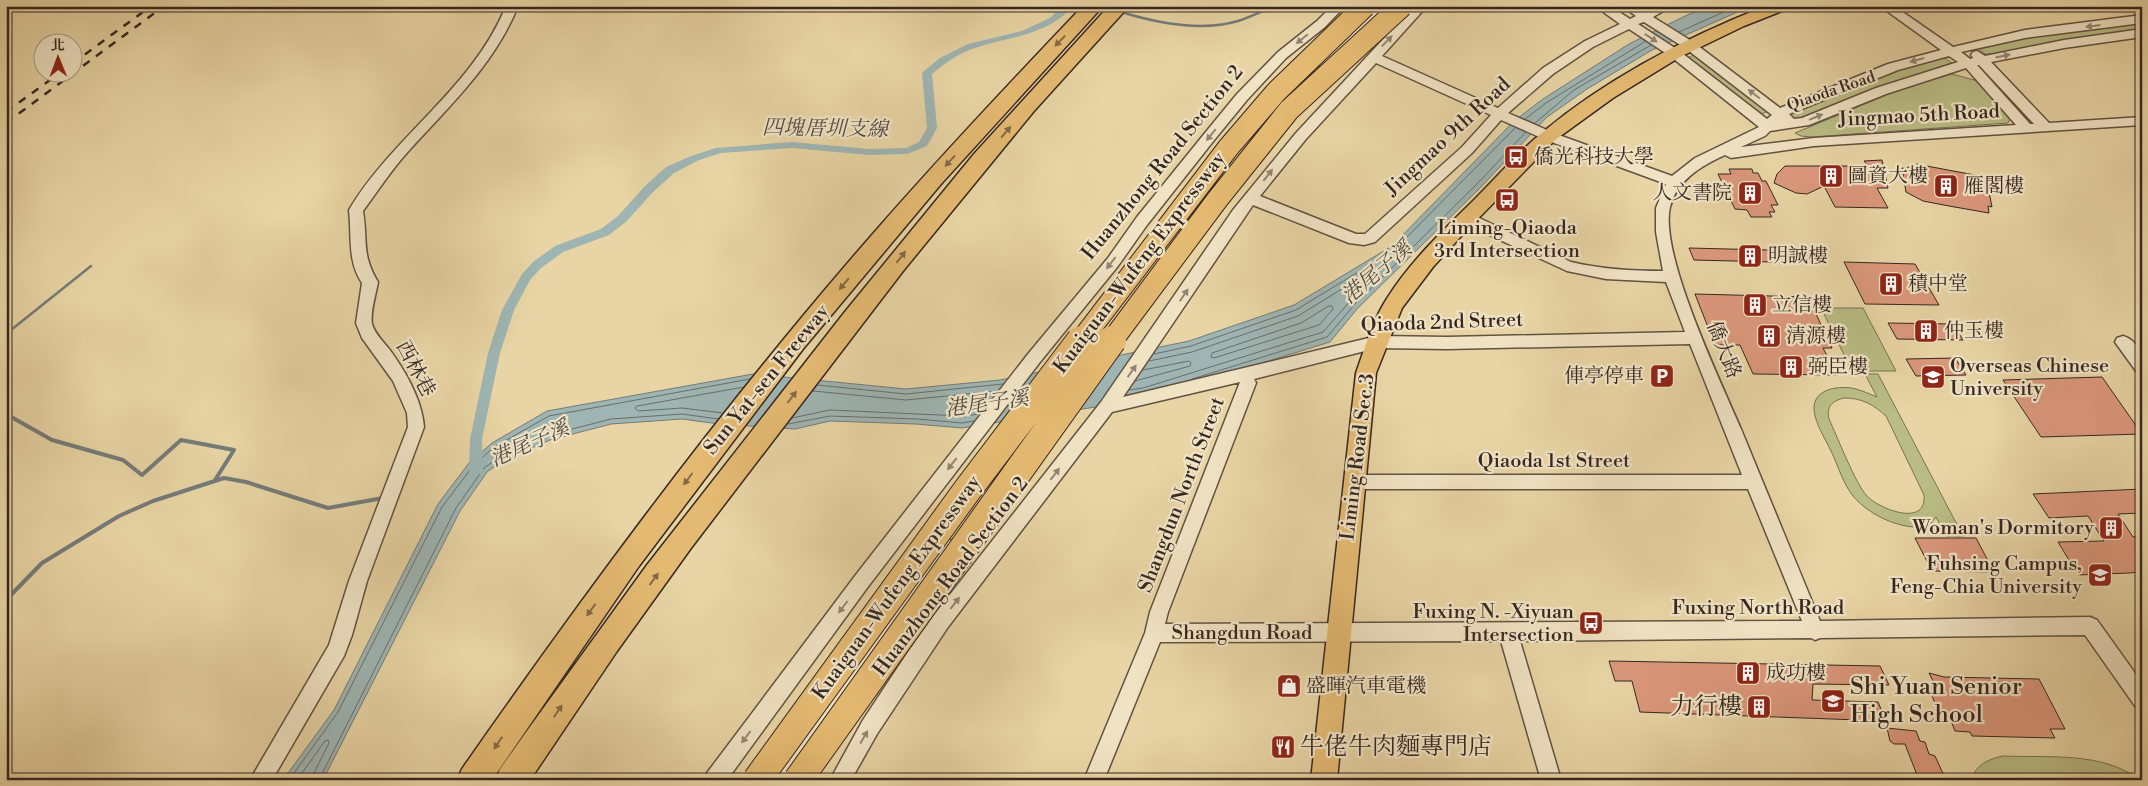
<svg xmlns="http://www.w3.org/2000/svg" width="2148" height="786" font-family="'Libre Bodoni','Noto Serif TC',serif">
	<rect width="100%" height="100%" fill="#e8d4a4"/>
	<filter id="stains"><feTurbulence type="fractalNoise" baseFrequency=".004" numOctaves="4"/><feColorMatrix values="0 0 0 0 .2 0 0 0 0 .09 0 0 0 0 .02 0 0 0 .5 -.17"/></filter>
	<radialGradient id="worn" r=".72"><stop offset=".6" stop-color="#630" stop-opacity="0"/><stop offset="1" stop-color="#630" stop-opacity=".3"/></radialGradient>
	<!-- green -->
	<path fill="#b9bc84" stroke="#777253" fill-rule="evenodd" d="M2142,23V30L2030,46L1998,54H1985L1979,49L2035,36Z
		M1695,54L1768,111L1759,115L1688,58Z
		M1938,58H1945L1952,63L1866,92L1803,119L1796,120L1787,113L1892,71Z
		M1952,74L1978,81L2010,118L2008,123L1812,137L1801,136L1795,133L1903,88Z
		M1821,308H1863L1896,371H1852Z
		M1865,374H1878L1963,536H1946L1936,517L1928,527C1901,530 1870,516 1853,496C1843,484 1838,465 1831,451C1825,438 1815,424 1814,409C1813,388 1841,385 1856,389C1863,391 1870,394 1877,397ZM1845,398C1862,398 1874,405 1886,416L1924,495C1927,528 1879,509 1867,496C1856,485 1837,436 1829,419C1826,406 1833,400 1845,398Z
		M2003,756C2048,758 2102,751 2140,780H1971C1976,765 1988,759 2003,756Z"/>
	<!-- water -->
	<path fill="#9eb5b3" stroke="#747c79" d="M1710,6H1751L1652,50L1587,89L1547,117L1480,188L1357,309L1330,342L1146,399L962,428L916,424L830,421L795,429L719,424L682,419L611,424L550,440L504,460L487,472L460,511L323,780H283L334,710L438,504L469,463L492,443L547,411L753,374L906,389L1000,380L1189,341L1294,305L1392,246L1514,121L1543,99L1629,44L1685,16Z"/>
	<g fill="none" stroke-linecap="round" stroke-linejoin="round">
		<!-- shore -->
		<path stroke="#6a6e6a" stroke-width="1" d="M1679,32L1737,6
			M1525,119L1546,103L1646,41
			M1535,123L1574,90L1651,45
			M1329,306H1332L1333,309L1319,325L1214,358L1211,357L1212,353L1301,323Z
			M1154,354L1191,346L1296,310L1394,250L1515,128
			M1192,379L1327,337L1354,305L1476,185L1526,132
			M1135,381L1190,366L1191,363L1189,361L1143,370
			M817,385L906,394L1003,384
			M1129,390L1143,388L1323,332L1375,273L1371,271L1298,316L1192,352L1149,361
			M813,391L906,400L998,391
			M987,405L962,409L950,406L952,403L991,399
			M723,413L682,408L638,411L635,408L637,406L744,387
			M792,418L830,410L962,416L980,414
			M788,424L830,416L917,419L962,423L974,421
			M289,780L338,712L442,507L473,466L494,447L549,416L750,379
			M297,780L325,741L328,740L329,743L314,773L313,780
			M319,780L456,508L484,468L501,456L549,435L611,419L682,414L718,419"/>
		<!-- stream-far1 -->
		<path stroke="#747c79" stroke-width="2.5" d="M1103,6L1110,9
			M1121,12C1157,23 1201,32 1238,21C1252,17 1264,9 1278,6
			M6,334L91,266"/>
		<!-- stream -->
		<path stroke="#747c79" stroke-width="4" d="M6,414L52,440L123,460L142,475L181,440L234,450L215,480
			M6,600L42,563L119,516L153,501L224,478L246,482L328,508L383,498"/>
		<!-- canal -->
		<path fill="#9eb5b3" fill-rule="evenodd" d="M1063,6H1073C1047,36 1010,36 975,48C959,53 945,63 932,74L937,128L927,146L907,154L869,155L792,148L721,153L699,160L674,173L652,193L626,222L609,235L563,252L541,268L530,280L514,310L500,353L482,439L483,470L481,474L476,475L471,474L469,470L470,439L488,353L502,310L522,274L533,262L555,246L601,229L618,216L644,187L666,167L691,156L716,148L792,142L869,149L906,148L919,142L927,128L922,73L924,71L940,58L968,44L1022,31L1050,18Z"/>
	</g>
	<!-- building -->
	<path fill="#db987c" stroke="#352722" d="M1882,160L1888,188H1877L1888,208L1835,207L1824,186L1807,194L1796,193L1774,183L1777,174L1785,166H1868L1864,161Z
		M1916,164L1980,176L1981,181L1987,182L1992,207L1988,206L1989,213L1949,206L1923,201L1906,192L1902,168L1907,169L1908,167L1917,168Z
		M1729,169H1752L1753,173H1758L1762,181H1766L1778,205H1771L1775,212H1769L1772,217H1751L1747,210L1735,209L1718,174H1731Z
		M1689,248L1807,251L1813,263L1694,260Z
		M1844,262L1915,264L1939,305L1865,304Z
		M1695,294L1808,297L1832,348H1823L1837,375L1753,374L1740,345H1715Z
		M1888,323L1953,324L1963,340L1897,339Z
		M1955,358L1966,375L1916,376L1906,359Z
		M2102,377L2142,434L2041,437L2003,380Z
		M2142,489V513L2118,514L2133,537L2142,536V572L2129,573L2078,575L2058,542L2104,541L2088,516L2049,518L2033,494Z
		M1915,538H1976L1994,572L1932,571Z
		M1609,661L1880,666L1889,685L1813,684L1812,700L1878,702L1886,721L1640,712L1632,681H1615Z
		M1929,673L1944,677L2039,679L2065,729H2050L2055,738L1972,736L1970,732L1955,731L1951,721H1943L1928,687H1936Z
		M1887,728L1916,731L1920,741L1925,742L1929,754L1935,756L1946,780H1919L1905,744H1894L1890,741Z"/>
	<g fill="none" stroke-linecap="round" stroke-linejoin="round">
		<defs>
			<path id="minor" d="M506,6H518C494,66 446,109 405,155C390,172 377,192 363,211C368,241 361,254 378,282C376,294 370,312 372,324C375,335 386,344 392,353C407,374 422,401 424,427L367,581L352,635L344,656L272,780H250L329,645L349,581L408,427L407,413L393,381L362,338L356,323L362,283C347,261 352,235 349,210C393,136 473,88 506,6Z
				M1332,6H1345L1325,27L1286,58L1247,100L1215,139L1147,225L1118,266L1040,362L867,588L727,780H704L707,773L855,576L1028,354L1108,258L1137,217L1205,133L1237,94L1278,52L1317,21Z
				M1373,6H1386L1324,66H1316L1314,63L1316,60Z
				M1414,6H1427L1382,56L1498,108L1543,68L1585,41L1620,24L1595,6H1610L1630,19L1636,16L1622,6H1637L1645,12L1656,6H1672L1653,17L1693,42L1780,108L1888,64L1941,50L1880,6H1894L1953,47L2025,30L2142,15V23L2025,38L1961,52L1970,59L1973,58L1971,55L1973,52L1977,51L1985,56L2064,40L2142,29V37L2064,48L1991,62L2049,123L2142,117V125L1814,146L1731,158L1725,155C1701,166 1677,180 1670,207C1659,254 1721,382 1741,429C1767,493 1794,557 1820,621L2090,617L2097,620L2142,683V708L2135,706L2085,635L1820,638L1815,640L1811,638L1520,641L1561,780H1541L1501,641L1160,642L1104,780H1084L1145,633L1150,612L1240,382L1112,412L948,627L877,734L851,780H830L863,720L908,652L934,615L1101,402L1233,210L1296,133ZM1644,22L1685,48L1772,115L1767,119L1678,50L1638,24ZM1629,29L1670,56L1759,127L1695,158L1672,176L1556,134L1508,113L1553,74L1593,47ZM1949,56L1958,62L1876,88L1802,118L1794,119L1789,114L1898,70ZM1376,63L1491,115L1462,147L1365,234H1356L1260,196L1306,139ZM1977,65H1979L2034,124H2030ZM1966,68L2016,125L1814,138L1741,147L1765,136L1770,131L1809,125L1886,94ZM1501,120L1546,140L1666,184L1656,208V232L1663,271C1632,271 1601,269 1571,262L1471,214H1461L1459,218L1461,222L1567,271L1606,279L1666,282L1685,332L1447,337L1377,336L1123,397L1253,205L1349,243L1364,245L1375,242L1472,153ZM1690,344L1742,475H1353L1347,477L1344,482L1347,487L1353,489H1748L1802,621L1165,624L1168,612L1256,383L1254,379L1377,348L1447,349Z
				M2123,336C2140,341 2142,358 2142,373L2136,371L2115,342L2117,338Z
				M948,539L954,542L957,547L954,552L832,720L793,780H771L818,706L942,542Z"/>
			<path id="major" d="M1766,6H1789L1787,9L1744,26L1680,57L1613,98L1555,140L1464,233L1433,267L1402,308L1376,373L1337,780H1311L1356,373C1365,348 1372,322 1386,300C1409,263 1442,231 1473,201C1496,178 1518,152 1543,132C1609,77 1687,37 1766,6Z"/>
			<path id="highway" d="M1083,6H1103L941,184L803,349L639,566L492,780H457L462,769C583,596 708,426 846,265C922,176 1002,91 1083,6Z
				M1109,6H1129L1034,111L903,271L691,548L617,651L530,780H495L500,769L524,735L647,565L844,313L974,154Z"/>
		</defs>
		<!-- minor casing -->
		<use href="#minor" stroke="#625242" stroke-width="3"/>
		<!-- major casing -->
		<use href="#major" stroke="#352722" stroke-width="3"/>
		<!-- highway casing -->
		<use href="#highway" stroke="#352722" stroke-width="3"/>
		<!-- minor -->
		<use href="#minor" fill="#f0e3c4" fill-rule="evenodd"/>
		<!-- major -->
		<use href="#major" fill="#e4ba72" fill-rule="evenodd"/>
		<!-- highway -->
		<use href="#highway" fill="#e4ba72" fill-rule="evenodd"/>
		<!-- rail -->
		<path stroke="#352722" stroke-width="2.5" stroke-dasharray="8 8" stroke-linecap="butt" d="M72,64L151,6
			M6,112L61,72
			M6,123L164,6"/>
		<defs>
			<path id="highway-bridge-far1" d="M1080,342L1228,148L1276,92L1365,6
				M1111,342L1217,200L1289,110L1402,6"/>
			<path id="highway-bridge" d="M757,780L968,489L1081,340
				M798,780L1112,340"/>
		</defs>
		<!-- highway-bridge-far1 casing -->
		<use href="#highway-bridge-far1" stroke="#352722" stroke-width="23" stroke-linecap="butt"/>
		<!-- highway-bridge casing -->
		<use href="#highway-bridge" stroke="#352722" stroke-width="30" stroke-linecap="butt"/>
		<!-- highway-bridge-far1 -->
		<use href="#highway-bridge-far1" stroke="#e4ba72" stroke-width="21"/>
		<!-- highway-bridge -->
		<use href="#highway-bridge" stroke="#e4ba72" stroke-width="28"/>
	</g>
	<!-- one-way arrows -->
	<defs><path id="oneway-solid" d="M-6-.8H1V-3.2L6.5 0L1 3.2V.8H-6Z" transform="scale(1.25)"/></defs>
	<g fill="#928573">
		<use href="#oneway-solid" transform="translate(2093 26) rotate(173)"/>
		<use href="#oneway-solid" transform="translate(1651 38) rotate(33)"/>
		<use href="#oneway-solid" transform="translate(1302 39) rotate(141)"/>
		<use href="#oneway-solid" transform="translate(1387 41) rotate(-46)"/>
		<use href="#oneway-solid" transform="translate(2003 56) rotate(-12)"/>
		<use href="#oneway-solid" transform="translate(1917 60) rotate(164)"/>
		<use href="#oneway-solid" transform="translate(1754 94) rotate(-143)"/>
		<use href="#oneway-solid" transform="translate(1816 117) rotate(-22)"/>
		<use href="#oneway-solid" transform="translate(1211 135) rotate(129)"/>
		<use href="#oneway-solid" transform="translate(1268 175) rotate(-52)"/>
		<use href="#oneway-solid" transform="translate(1111 263) rotate(128)"/>
		<use href="#oneway-solid" transform="translate(1184 295) rotate(-56)"/>
		<use href="#oneway-solid" transform="translate(1132 371) rotate(-55)"/>
		<use href="#oneway-solid" transform="translate(952 464) rotate(128)"/>
		<use href="#oneway-solid" transform="translate(1055 474) rotate(-52)"/>
		<use href="#oneway-solid" transform="translate(955 603) rotate(-52)"/>
		<use href="#oneway-solid" transform="translate(843 607) rotate(127)"/>
		<use href="#oneway-solid" transform="translate(746 737) rotate(127)"/>
		<use href="#oneway-solid" transform="translate(864 737) rotate(-60)"/>
	</g>
	<g fill="#846946">
		<use href="#oneway-solid" transform="translate(1060 41) rotate(134)"/>
		<use href="#oneway-solid" transform="translate(1006 132) rotate(-49)"/>
		<use href="#oneway-solid" transform="translate(950 161) rotate(132)"/>
		<use href="#oneway-solid" transform="translate(901 257) rotate(-52)"/>
		<use href="#oneway-solid" transform="translate(844 284) rotate(130)"/>
		<use href="#oneway-solid" transform="translate(792 397) rotate(-53)"/>
		<use href="#oneway-solid" transform="translate(688 479) rotate(127)"/>
		<use href="#oneway-solid" transform="translate(654 579) rotate(-54)"/>
		<use href="#oneway-solid" transform="translate(591 610) rotate(126)"/>
		<use href="#oneway-solid" transform="translate(558 711) rotate(-56)"/>
		<use href="#oneway-solid" transform="translate(498 743) rotate(124)"/>
	</g>
	<!-- icons -->
	<defs>
		<symbol id="bus-square" viewBox="-11 -11 22 22"><rect x="-9" y="-9" width="18" height="18" rx="4" fill="#8f2418" stroke="#f0e3c4"/><path d="M-5-6H5V4H4V6H2V4H-2V6H-4V4H-5ZM-3.5-4V0h7V-4ZM-3.5 1.2v1.5H-2V1.2ZM2 1.2v1.5H3.5V1.2Z" fill="#fff"/></symbol>
		<symbol id="building-square" viewBox="-11 -11 22 22"><rect x="-9" y="-9" width="18" height="18" rx="4" fill="#8f2418" stroke="#f0e3c4"/><path d="M-4-6H4V6H1V3H-1V6H-4ZM-2.5-4.3h1.7v1.8h-1.7ZM.8-4.3h1.7v1.8H.8ZM-2.5-1h1.7V.8h-1.7ZM.8-1h1.7V.8H.8Z" fill="#fff"/></symbol>
		<symbol id="parking-square" viewBox="-11 -11 22 22"><rect x="-9" y="-9" width="18" height="18" rx="4" fill="#8f2418" stroke="#f0e3c4"/><path d="M-3.5-5.5H1a3.5 3.5 0 0 1 0 7H-1V5.5H-3.5ZM-1-3.4V-.6H.8a1.4 1.4 0 0 0 0-2.8Z" fill="#fff"/></symbol>
		<symbol id="university-square" viewBox="-11 -11 22 22"><rect x="-9" y="-9" width="18" height="18" rx="4" fill="#8f2418" stroke="#f0e3c4"/><path d="M0-5L7-2L0 1L-7-2ZM-4 1L0 2.5L4 1V4Q0 6-4 4Z" fill="#fff"/></symbol>
		<symbol id="shop-square" viewBox="-11 -11 22 22"><rect x="-9" y="-9" width="18" height="18" rx="4" fill="#8f2418" stroke="#f0e3c4"/><path d="M-5-2.5h2.3a2.7 3.5 0 0 1 5.4 0H5L5.5 6h-11ZM-1.5-2.5h3a1.5 2.3 0 0 0-3 0Z" fill="#fff"/></symbol>
		<symbol id="school-square" viewBox="-11 -11 22 22"><rect x="-9" y="-9" width="18" height="18" rx="4" fill="#8f2418" stroke="#f0e3c4"/><path d="M0-5L7-2L0 1L-7-2ZM-4 1L0 2.5L4 1V4Q0 6-4 4Z" fill="#fff"/></symbol>
		<symbol id="restaurant-square" viewBox="-11 -11 22 22"><rect x="-9" y="-9" width="18" height="18" rx="4" fill="#8f2418" stroke="#f0e3c4"/><path d="M-5-6h1v4h1v-4h1v4h1v-4h1v5L-1.5 .5V6h-2V.5L-5-1ZM5-6V6H3V1.5H1.5Q1.5-4 5-6Z" fill="#fff"/></symbol>
	</defs>
	<g fill-rule="evenodd">
		<use href="#bus-square" x="1502" y="143" width="28" height="28"/>
		<use href="#building-square" x="1817" y="162" width="28" height="28"/>
		<use href="#building-square" x="1932" y="172" width="28" height="28"/>
		<use href="#building-square" x="1736" y="179" width="28" height="28"/>
		<use href="#bus-square" x="1493" y="186" width="28" height="28"/>
		<use href="#building-square" x="1736" y="242" width="28" height="28"/>
		<use href="#building-square" x="1877" y="270" width="28" height="28"/>
		<use href="#building-square" x="1741" y="291" width="28" height="28"/>
		<use href="#building-square" x="1912" y="317" width="28" height="28"/>
		<use href="#building-square" x="1755" y="322" width="28" height="28"/>
		<use href="#building-square" x="1777" y="353" width="28" height="28"/>
		<use href="#parking-square" x="1648" y="362" width="28" height="28"/>
		<use href="#university-square" x="1919" y="363" width="28" height="28"/>
		<use href="#building-square" x="2097" y="514" width="28" height="28"/>
		<use href="#university-square" x="2086" y="561" width="28" height="28"/>
		<use href="#bus-square" x="1577" y="609" width="28" height="28"/>
		<use href="#building-square" x="1734" y="659" width="28" height="28"/>
		<use href="#shop-square" x="1275" y="672" width="28" height="28"/>
		<use href="#school-square" x="1819" y="687" width="28" height="28"/>
		<use href="#building-square" x="1745" y="693" width="28" height="28"/>
		<use href="#restaurant-square" x="1269" y="733" width="28" height="28"/>
	</g>
	<g text-anchor="middle" dominant-baseline="central" stroke-width="4.5" stroke-linejoin="round" paint-order="stroke">
		<!-- far-street labels -->
		<g font-size="16" fill="#352722" stroke="#f0e3c4">
			<text transform="translate(1831 91) rotate(-19)">Qiaoda Road</text>
		</g>
		<!-- street labels -->
		<g font-size="20" fill="#352722" stroke="#f0e3c4">
			<text transform="translate(1919 116) rotate(-3)">Jingmao 5th Road</text>
			<text transform="translate(1448 137) rotate(-43)">Jingmao 9th Road</text>
			<text transform="translate(1163 163) rotate(-51)">Huanzhong Road Section 2</text>
			<text transform="translate(1140 263) rotate(-53)">Kuaiguan-Wufeng Expressway</text>
			<text transform="translate(1442 323) rotate(-2)">Qiaoda 2nd Street</text>
			<text transform="translate(1723 350) rotate(68)">僑大路</text>
			<text transform="translate(415 369) rotate(62)">西林巷</text>
			<text transform="translate(767 380) rotate(-51)">Sun Yat-sen Freeway</text>
			<text transform="translate(1358 457) rotate(-83)">Liming Road Sec.3</text>
			<text x="1554" y="461">Qiaoda 1st Street</text>
			<text transform="translate(1182 495) rotate(-69)">Shangdun North Street</text>
			<text transform="translate(951 577) rotate(-53)">Huanzhong Road Section 2</text>
			<text transform="translate(897 588) rotate(-54)">Kuaiguan-Wufeng Expressway</text>
			<text x="1758" y="608">Fuxing North Road</text>
			<text x="1242" y="633">Shangdun Road</text>
		</g>
		<!-- poi labels -->
		<g font-size="20" fill="#352722" stroke="#f0e3c4" text-anchor="start">
			<text x="1534" y="157">僑光科技大學</text>
			<text x="1848" y="176">圖資大樓</text>
			<text x="1964" y="186">雁閣樓</text>
			<text x="1732" y="193" text-anchor="end">人文書院</text>
			<text x="1507" y="228" text-anchor="middle">Liming-Qiaoda<tspan x="1507" dy="23">3rd Intersection</tspan></text>
			<text x="1768" y="256">明誠樓</text>
			<text x="1908" y="284">積中堂</text>
			<text x="1772" y="305">立信樓</text>
			<text x="1944" y="331">仲玉樓</text>
			<text x="1786" y="336">清源樓</text>
			<text x="1950" y="366">Overseas Chinese<tspan x="1950" dy="23">University</tspan></text>
			<text x="1808" y="367">弼臣樓</text>
			<text x="1644" y="376" text-anchor="end">俥亭停車</text>
			<text x="2094" y="528" text-anchor="end">Woman's Dormitory</text>
			<text x="2082" y="564" text-anchor="end">Fuhsing Campus,<tspan x="2082" dy="23">Feng-Chia University</tspan></text>
			<text x="1574" y="612" text-anchor="end">Fuxing N. -Xiyuan<tspan x="1574" dy="23">Intersection</tspan></text>
			<text x="1766" y="673">成功樓</text>
			<text x="1306" y="686">盛暉汽車電機</text>
		</g>
		<!-- water labels -->
		<g font-size="21" font-style="italic" fill="#4f4a46" stroke="#f0e3c4">
			<text transform="translate(825 129) rotate(1)">四塊厝圳支線</text>
			<text transform="translate(1377 273) rotate(-40)">港尾子溪</text>
			<text transform="translate(987 404) rotate(-8)">港尾子溪</text>
			<text transform="translate(530 444) rotate(-24)">港尾子溪</text>
		</g>
		<!-- near-poi labels -->
		<g font-size="24" fill="#352722" stroke="#f0e3c4" text-anchor="start">
			<text x="1850" y="687">Shi Yuan Senior<tspan x="1850" dy="28">High School</tspan></text>
			<text x="1742" y="707" text-anchor="end">力行樓</text>
			<text x="1300" y="747">牛佬牛肉麵專門店</text>
		</g>
	</g>
	<!-- margin -->
	<rect width="2148" height="786" fill="none" stroke="#e8d4a4" stroke-width="25"/>
	<rect x="8" y="8" width="2133" height="771" fill="none" stroke="#352722" stroke-width="2.5"/>
	<rect x="12" y="12" width="2123" height="761" fill="none" stroke="#352722"/>
	<!-- north arrow -->
	<g transform="translate(58 58) rotate(359)"><circle r="24" fill="#f0e3c4" stroke="#a59883"/>
	<path d="M0-4L9 19L0 12L-9 19Z" fill="#8f2418"/>
	<text y="-8" font-size="14" font-weight="bold" text-anchor="middle" fill="#352722">北</text>
	</g>
	<rect width="100%" height="100%" filter="url(#stains)"/>
	<rect width="100%" height="100%" fill="url(#worn)"/>
</svg>
